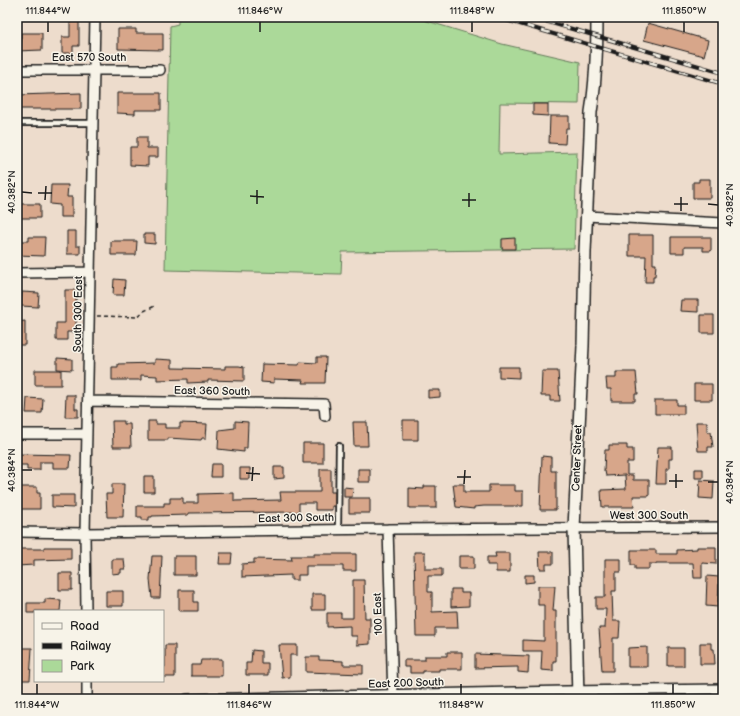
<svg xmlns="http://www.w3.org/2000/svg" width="740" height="716" font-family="'Balsamiq Sans',sans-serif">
	<rect width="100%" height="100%" fill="#eddccc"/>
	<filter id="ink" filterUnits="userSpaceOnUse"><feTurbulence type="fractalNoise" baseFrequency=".025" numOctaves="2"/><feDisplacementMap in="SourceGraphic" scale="8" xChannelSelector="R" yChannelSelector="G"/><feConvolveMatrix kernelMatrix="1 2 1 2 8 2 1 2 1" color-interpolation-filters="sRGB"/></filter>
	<g filter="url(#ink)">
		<!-- green -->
		<path fill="#abd999" stroke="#647a5a" d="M178,17H414L502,44L580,62L579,104L500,103L499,154L577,152L574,249L342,252L341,274L165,270L170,26L178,24Z"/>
		<!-- building -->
		<path fill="#d7a68a" stroke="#1c1c1c" d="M70,17H79V46H73V53H62V37H70Z
			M648,23L708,40L704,56L644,40Z
			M118,29H136V33H163V50L118,49Z
			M21,33H42V50L17,51V42H21Z
			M81,93V109H17V95Z
			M117,93H161V110H135V114L117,113Z
			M533,104H548V116L533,115Z
			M550,116H569V128H566L565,144L549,143Z
			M137,137H147V148H158V157H148V166L130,165V147H137Z
			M699,179H710V198H693V182H699Z
			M51,185H68L67,197H72V217H60V205L50,204Z
			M17,204H40V218H17Z
			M67,231H76V246H80V254H67Z
			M144,234H155V244L144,243Z
			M629,235H653V264H656L655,276H653V282H645L646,256H629Z
			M29,237H45L44,256L17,255V241H29Z
			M671,237H711V251H703V247H684V253H671Z
			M515,238V249H502V239Z
			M111,241H137L136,255H111Z
			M114,279L125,280L124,295H113Z
			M65,290H76V332H67V340H56V323H65Z
			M22,292L39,293L38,307L21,306Z
			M681,300H698V312L680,311Z
			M701,315H714V333H701Z
			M25,321V345H17V322Z
			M317,357H326L325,383H302L303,380L274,379V383L261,382L262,364L299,365L300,362L317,363Z
			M57,358L72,359V370L57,369Z
			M155,359L172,360V368L225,369V366H239L244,367V381L208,380V382L188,383V379L157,380V376L141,375V380H112V367H118V364L155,363Z
			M499,367H519V378L499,377Z
			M35,370H61V385H35Z
			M542,371H558L560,401H550V396H541Z
			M616,372H636L638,394H635V401H611V389H607L606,378H616Z
			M694,384H712V400H694Z
			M428,390H440V397L428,398Z
			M66,395H75V409H78V417H65Z
			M27,398L43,399L42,413H26Z
			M655,400H677V405H684V414H655Z
			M403,420H418V440H403Z
			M112,421H124V424H130L131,447H113Z
			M148,421H156V424H165V428H180V423L207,424L206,438H202L201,440L168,438V440H148Z
			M235,421L248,422L247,448H244V452L218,449L219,430L235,428Z
			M353,422H367L368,446H354Z
			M696,422H707V432H711L713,447H708V451H698Z
			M303,443H323V463H303Z
			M609,445H627V449H633V462H627V475H633V480H649V496H633L634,507H602L601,490L626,489L625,475L606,476L605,471H604L605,450H609Z
			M658,447H672V459H669V469H666V484H656Z
			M17,454L71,455L70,468H53V462H40V470H27V465H17Z
			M542,456L551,457V471H556V510H540Z
			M212,464H221V477H211Z
			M274,467H284V478L274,479Z
			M240,468H250V479H240Z
			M320,469H331V492H335V506H332V510H315V503H299V512L188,513V515L152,516V517H149V520H142V517H137V506H164V503H170V498H183V503H198V494L234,493V501L281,500L280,492H320Z
			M358,469H370V482H358Z
			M695,469H703V478H695Z
			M144,476H154V492H144Z
			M700,480L714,481L713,499L699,498Z
			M112,484H124L123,517H107L106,494H112Z
			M453,484H464V492H489V485H515V491H523V506H484L474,507V509L456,507Z
			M424,486H436V508H409V488L424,489Z
			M17,487H37V493H40V509H17Z
			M344,487L353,488L352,497H344Z
			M52,495H74V508L52,507Z
			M349,498H370V513H349Z
			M44,547H71V559L34,560V565L17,566V549H44Z
			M697,547H716V564L702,563V578H694L693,563H656V564H649V569H635V565H631V550H656V554H677V550L697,549Z
			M414,552H425V569H442V576H428V592H432V612L457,611L458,628H435V636H416Z
			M539,552H553V564H546V569H540Z
			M220,553H232L231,564H219Z
			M495,553H510V572H496V565H487V557H496Z
			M314,554H356V571H343V566H306V575H298V580H291V575L242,577V564L254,563V559L292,560L291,556H314Z
			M152,556H162L160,598H152L150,579Z
			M174,556H196V575H174Z
			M459,556H474V569H459Z
			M112,559H124L125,569H121V573L112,574Z
			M605,559H621V572H616V591H612L613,621H620L619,638H613V671H602L599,628H605L606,609H596V597H605Z
			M59,573H72V590H59Z
			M525,575H534V582L525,583Z
			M707,576L719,577L718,607L706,606Z
			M353,580H364L365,618H370V644L357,645V636H350V626L327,627V613H341V618H353Z
			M538,586H555L553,611H556V661H553V671L541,670L542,651H523V640L544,641V605H538Z
			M451,589H461V593H469V606L451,607Z
			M179,590H194V602H198V611H179Z
			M106,591H123V606H106Z
			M312,594H325V610H312Z
			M45,599L61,600L60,611H35V613H27V603H45Z
			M700,643H711V649H714L715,664H700Z
			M165,645H175V677H163V667H165Z
			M279,645H297V655H290V677L282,678Z
			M647,647V667H628V648Z
			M17,648H32L30,680H18Z
			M668,648H684V666H668Z
			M252,650L261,651V663H268V675H246V663H251Z
			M447,652H462V669H439V671H423V673H410V667H404V660H425V656H447Z
			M475,654L529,656L528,673L518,672V667L475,668Z
			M306,657H319V660L343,661V665H363V674L306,672Z
			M210,659H222V676H191V665H200L201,660H210Z"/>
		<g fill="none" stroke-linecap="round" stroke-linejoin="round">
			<defs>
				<path id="service" d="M17,123H93
					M338,529L339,446"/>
				<path id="minor" d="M17,70H160
					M586,216L723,223
					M17,273L90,272
					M88,401L324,404L325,416
					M17,434H87
					M388,529L393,699
					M17,532L85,533L388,529L723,527
					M86,611L85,533L95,17
					M87,681V699
					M187,699L566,691L723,689"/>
				<path id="tertiary" d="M578,699L574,528L583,346L585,252L591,112C596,81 597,49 597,17"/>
			</defs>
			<!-- service casing -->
			<use href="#service" stroke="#1c1c1c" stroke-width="8"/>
			<!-- minor casing -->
			<use href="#minor" stroke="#1c1c1c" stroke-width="12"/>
			<!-- tertiary casing -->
			<use href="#tertiary" stroke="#1c1c1c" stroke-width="14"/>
			<!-- path -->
			<path stroke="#1c1c1c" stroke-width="1.5" stroke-dasharray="4 3" stroke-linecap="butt" d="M97,316L137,317L144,311L155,306"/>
			<!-- service -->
			<use href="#service" stroke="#f7f3e8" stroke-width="4.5"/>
			<!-- minor -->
			<use href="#minor" stroke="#f7f3e8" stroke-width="9"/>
			<!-- tertiary -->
			<use href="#tertiary" stroke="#f7f3e8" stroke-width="11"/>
			<defs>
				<path id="rail" d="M496,17L723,84
					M531,17L723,73"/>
			</defs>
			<!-- rail casing -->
			<use href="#rail" stroke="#1c1c1c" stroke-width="4"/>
			<!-- rail -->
			<use href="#rail" stroke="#f7f3e8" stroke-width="2.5" stroke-dasharray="8" stroke-linecap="butt"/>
		</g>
	</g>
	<!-- ticks -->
	<path fill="none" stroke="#1c1c1c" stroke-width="1.5" d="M48,32V22M260,32V22M472,32V22M684,32V22M22,192L32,193M38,193H52M250,196L264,197M45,200L46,186M462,200H476M257,204V190M674,204H688M708,204L718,205M469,207V193M681,211V197M22,470H32M246,473L260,474M457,477H471M252,481L253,467M669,481H683M708,482H718M464,484L465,470M676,488V474M37,694V684M249,694V684M461,694V684M673,694V684"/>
	<g text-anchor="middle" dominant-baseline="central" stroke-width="3" stroke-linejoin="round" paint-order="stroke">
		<!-- street labels -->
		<g font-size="11" fill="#1c1c1c" stroke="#f7f3e8">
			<text x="89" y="57">East 570 South</text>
			<text transform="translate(78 314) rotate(-89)">South 300 East</text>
			<text transform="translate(212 391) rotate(1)">East 360 South</text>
			<text transform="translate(577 458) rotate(-88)">Center Street</text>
			<text x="649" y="515">West 300 South</text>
			<text transform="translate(296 518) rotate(-1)">East 300 South</text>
			<text transform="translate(378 614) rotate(-92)">100 East</text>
			<text transform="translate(406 683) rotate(-2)">East 200 South</text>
		</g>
	</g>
	<!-- margin -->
	<rect width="740" height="716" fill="none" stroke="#f7f3e8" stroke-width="44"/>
	<!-- legend -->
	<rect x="34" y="610" width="130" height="72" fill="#f7f3e8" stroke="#9f9d96"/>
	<rect x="42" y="623" width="20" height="6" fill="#f7f3e8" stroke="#9f9d96"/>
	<text x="70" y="630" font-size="12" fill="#1c1c1c">Road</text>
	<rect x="42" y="643" width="20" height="6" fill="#1c1c1c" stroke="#9f9d96"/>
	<text x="70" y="650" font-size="12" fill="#1c1c1c">Railway</text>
	<rect x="42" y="660" width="20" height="12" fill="#abd999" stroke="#9f9d96"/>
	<text x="70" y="670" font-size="12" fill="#1c1c1c">Park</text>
	<rect x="22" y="22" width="696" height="672" fill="none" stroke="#1c1c1c" stroke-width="1.5"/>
	<g font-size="10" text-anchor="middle" fill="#1c1c1c">
		<text x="48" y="14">111.844°W</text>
		<text x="260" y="14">111.846°W</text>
		<text x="472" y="14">111.848°W</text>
		<text x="684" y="14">111.850°W</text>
		<text transform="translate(11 192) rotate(-90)" y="4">40.382°N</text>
		<text transform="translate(729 205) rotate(-90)" y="4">40.382°N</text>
		<text transform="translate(11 470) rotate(-90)" y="4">40.384°N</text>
		<text transform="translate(729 482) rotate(-90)" y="4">40.384°N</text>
		<text x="37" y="708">111.844°W</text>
		<text x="249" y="708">111.846°W</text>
		<text x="461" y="708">111.848°W</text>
		<text x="673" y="708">111.850°W</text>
	</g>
</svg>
